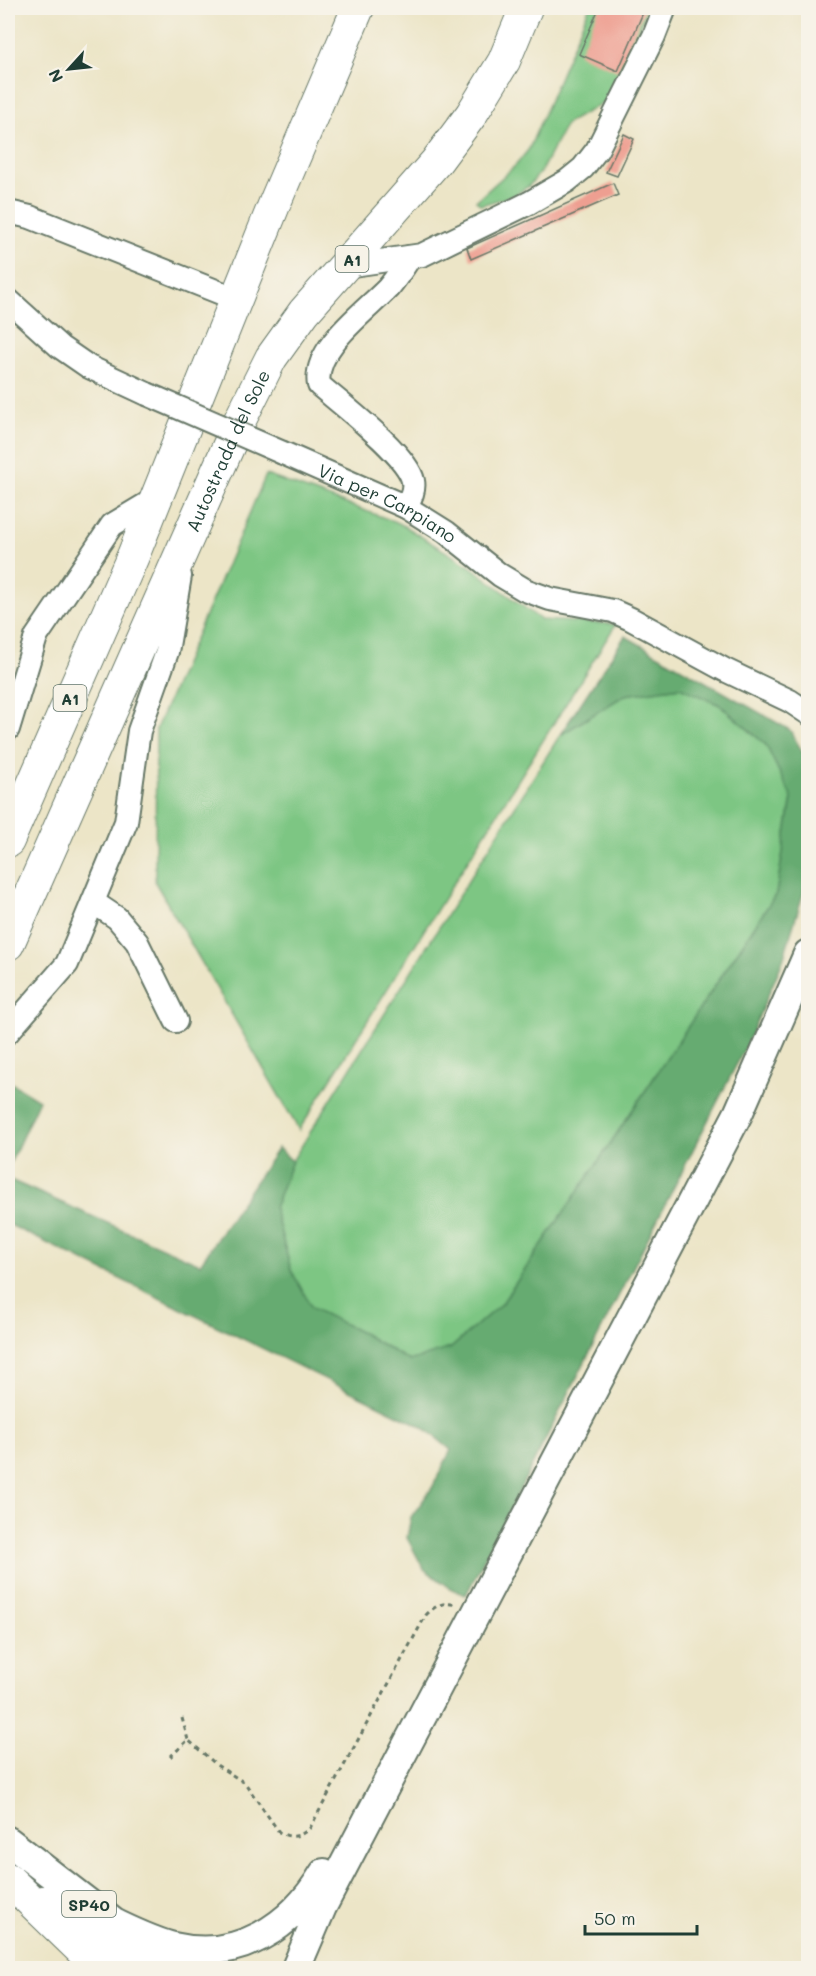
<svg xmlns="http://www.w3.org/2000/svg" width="816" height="1976" font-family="Mali,sans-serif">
	<rect width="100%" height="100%" fill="#f7f3e8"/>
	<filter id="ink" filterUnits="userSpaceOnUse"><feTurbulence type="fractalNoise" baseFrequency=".0167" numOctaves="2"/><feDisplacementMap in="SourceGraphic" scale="12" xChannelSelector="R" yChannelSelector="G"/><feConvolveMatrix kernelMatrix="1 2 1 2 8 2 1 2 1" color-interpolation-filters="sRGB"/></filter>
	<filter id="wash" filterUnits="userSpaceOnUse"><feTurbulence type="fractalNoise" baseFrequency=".008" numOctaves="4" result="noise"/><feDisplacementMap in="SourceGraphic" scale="24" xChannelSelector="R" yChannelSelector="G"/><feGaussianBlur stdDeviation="1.35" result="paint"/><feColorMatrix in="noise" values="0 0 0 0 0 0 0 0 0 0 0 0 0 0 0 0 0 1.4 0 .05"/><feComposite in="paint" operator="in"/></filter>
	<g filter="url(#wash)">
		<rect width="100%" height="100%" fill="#ece5c7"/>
		<!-- green -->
		<path fill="#7dc683" stroke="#4e825c" stroke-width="1.5" d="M589,8H648L611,98L566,124L541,171L529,186L515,195L481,205L476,201L516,165L529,149Z
			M266,475L399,523L471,567L541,620L616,624L299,1130L155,882L156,729Z
			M680,687L720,705L766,745L792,798L776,894L600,1159L503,1302L451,1348L410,1361L364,1334L312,1309L291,1270L274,1208L292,1161L560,735L624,695Z"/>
		<!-- forest -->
		<path fill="#66ab71" stroke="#427452" stroke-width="1.5" d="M625,636L790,730L808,762V878L782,963L746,1046L466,1595L452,1589L424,1569L407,1538L411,1517L432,1488L451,1450L423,1427L8,1224V1179L200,1264L278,1148L292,1161L274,1208L291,1270L312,1308L364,1334L409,1361L451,1348L503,1302L600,1159L776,894L792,798L766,745L720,705L680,687L625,695L560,735Z
			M8,1081L39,1100L8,1168Z"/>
		<g id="blocks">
			<!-- building -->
			<path fill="#ee9f91" d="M599,8H645L618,71L579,54Z
				M624,134L634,139L617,176L606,172Z
				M613,183L618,195L471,259L467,248Z"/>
		</g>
	</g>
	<g filter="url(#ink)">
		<use href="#blocks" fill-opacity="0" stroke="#677867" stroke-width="1.5"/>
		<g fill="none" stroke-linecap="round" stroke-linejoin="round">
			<defs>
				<g id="minor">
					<path d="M8,212L30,217L236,299"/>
					<path d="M346,266L422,255L529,203L567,181L583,168L597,150L654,36L665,8"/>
					<path d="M8,300L60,347L89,367L147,394"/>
					<path id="s1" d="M283,453L406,507L446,532L500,575L525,590L550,599L613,611L631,619L725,670L790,701L808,713"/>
					<path d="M406,507C410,499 415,490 413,481C408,455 341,404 319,385C312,349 365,312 388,288C396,279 403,268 410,257"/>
					<path d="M8,729L36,637L112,525L157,498"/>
					<path d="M93,902L117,918L137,942L176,1021"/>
					<path d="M8,1032L67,964L126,822L139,731L167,652L180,576"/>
				</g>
				<path id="major" d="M8,1841L114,1923L168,1968
					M42,1900L76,1922L131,1968
					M114,1923C133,1932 153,1942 174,1947C238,1962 292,1927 324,1873
					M296,1968L322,1907L738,1114L808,954"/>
				<g id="highway">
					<path d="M8,841L133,556L276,200L358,8"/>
					<path id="s2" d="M8,944L240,420L271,358L304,312L436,162L471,115L504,61L526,8"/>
					<path d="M8,1879L100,1968"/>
				</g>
			</defs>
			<!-- minor casing -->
			<use href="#minor" stroke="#677867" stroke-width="26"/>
			<!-- major casing -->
			<use href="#major" stroke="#677867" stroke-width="32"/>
			<!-- highway casing -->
			<use href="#highway" stroke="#677867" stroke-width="34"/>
			<!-- path -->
			<path stroke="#677867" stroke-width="3" stroke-dasharray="4.5 4.5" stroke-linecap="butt" d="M182,1718L188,1740
				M170,1757L188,1740L218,1766L245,1783L279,1832C291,1839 300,1837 310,1828L426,1615C435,1606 443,1601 456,1605"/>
			<!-- minor -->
			<use href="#minor" stroke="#fff" stroke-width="22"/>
			<!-- major -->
			<use href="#major" stroke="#fff" stroke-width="28"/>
			<!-- highway -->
			<use href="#highway" stroke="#fff" stroke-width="32"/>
			<defs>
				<path id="minor-bridge" d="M147,394L283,453"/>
			</defs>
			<!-- minor-bridge casing -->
			<use href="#minor-bridge" stroke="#677867" stroke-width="26" stroke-linecap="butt"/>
			<!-- minor-bridge -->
			<use href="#minor-bridge" stroke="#fff" stroke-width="22"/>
		</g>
	</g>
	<g text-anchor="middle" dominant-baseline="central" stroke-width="5" stroke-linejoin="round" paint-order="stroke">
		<!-- shield labels -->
		<g fill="#f7f3e8" stroke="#60746a" stroke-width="1.5">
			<rect x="335.5" y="246" width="33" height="26" rx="4.5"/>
			<rect x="53.5" y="685" width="33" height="26" rx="4.5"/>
			<rect x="62" y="1891" width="54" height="26" rx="4.5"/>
		</g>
		<g font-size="16" font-weight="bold" fill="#1f3d34">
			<text x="352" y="259">A1</text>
			<text x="70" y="698">A1</text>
			<text x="89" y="1904">SP40</text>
		</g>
		<!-- street labels -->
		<g font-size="18" fill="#1f3d34" stroke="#f7f3e8">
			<text stroke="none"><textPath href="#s2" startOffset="540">Autostrada del Sole</textPath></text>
			<text stroke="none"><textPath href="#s1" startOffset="116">Via per Carpiano</textPath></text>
		</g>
	</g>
	<!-- margin -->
	<rect width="816" height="1976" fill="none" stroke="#f7f3e8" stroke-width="30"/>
	<!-- north arrow -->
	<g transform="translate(69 69) rotate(243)" stroke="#f7f3e8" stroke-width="4.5" paint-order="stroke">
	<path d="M0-4.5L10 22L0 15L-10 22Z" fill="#1f3d34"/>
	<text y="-9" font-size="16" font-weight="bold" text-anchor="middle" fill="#1f3d34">N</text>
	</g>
	<!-- scale -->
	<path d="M585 1925v9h112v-9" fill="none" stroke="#1f3d34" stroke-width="3"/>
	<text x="594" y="1925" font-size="18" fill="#1f3d34" stroke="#f7f3e8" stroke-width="4.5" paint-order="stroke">50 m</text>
</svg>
